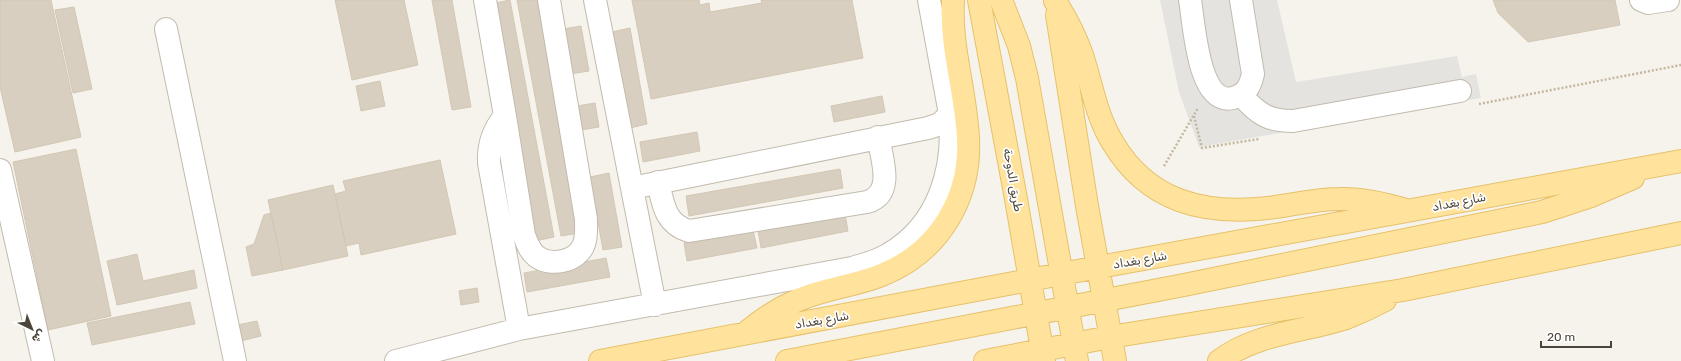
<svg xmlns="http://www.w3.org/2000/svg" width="1681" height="361" font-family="Rubik,Vazirmatn,sans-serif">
	<rect width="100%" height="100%" fill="#f6f3ec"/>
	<!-- parking -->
	<path fill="#e5e3e0" d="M1160,0H1277L1296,82L1457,56L1462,77L1476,74L1481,98L1199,147L1179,92Z"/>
	<!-- building -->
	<path fill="#d8cfc1" stroke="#d3c7b4" d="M0,0H51L81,137L15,152L0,87Z
		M335,0H404L418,65L352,80Z
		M432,0H452L471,107L452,110Z
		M510,0L554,237L535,241L491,4Z
		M517,0H537L580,233L561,236Z
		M632,0H699L700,5L709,3L710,12L762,3L761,0H852L863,58L651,99Z
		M1493,0H1615L1620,25L1528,42L1498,13Z
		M74,7L92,89L73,93L55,10Z
		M581,26L589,71L570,74L563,29Z
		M630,28L647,124L630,128L612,32Z
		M380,81L385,106L361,111L356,86Z
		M882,96L885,112L834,122L831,106Z
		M595,103L599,127L581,130L577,106Z
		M697,132L700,151L643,162L640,142Z
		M76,149L111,316L48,330L13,162Z
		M440,160L456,234L361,255L359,243L346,246L335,194L346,191L343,181Z
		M840,169L843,188L689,216L686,196Z
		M609,173L622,247L603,250L590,177Z
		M333,185L348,256L283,270L268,200Z
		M271,213L283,270L252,276L246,247L254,244L264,215Z
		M845,214L848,231L761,248L758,230Z
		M753,230L757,248L687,261L684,243Z
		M137,254L143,281L194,270L197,288L117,305L107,261Z
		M606,258L610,277L527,292L524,273Z
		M477,288L479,302L461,305L459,291Z
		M190,302L195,324L92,345L87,323Z
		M257,321L261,336L241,341L237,325Z"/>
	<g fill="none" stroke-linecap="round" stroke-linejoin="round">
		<defs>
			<path id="minor" d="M485,0L505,116L524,235C527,243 529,250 536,256C550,267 578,262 584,244C587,236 586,227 586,219L549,0
				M595,0L655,305
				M1190,0C1194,22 1198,107 1233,98C1246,94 1250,87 1253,74L1241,0
				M1641,0L1648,3L1668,0
				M166,29L235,361
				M1242,96C1258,114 1268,121 1293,121L1460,91
				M505,116C493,130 488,144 489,163L519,329
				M0,170L43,361
				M658,182C663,204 665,224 689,231L867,202C895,194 882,159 878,137
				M632,188L928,128L940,124L950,114
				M396,361L519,329L852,268C865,264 878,261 889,254C939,225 955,169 950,114L929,0"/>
			<path id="major" d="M979,0L1016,199L1044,361
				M1001,0L1019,46L1027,78L1077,361
				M1055,1C1066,18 1075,35 1082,55C1092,85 1096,116 1113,143C1148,202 1204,215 1268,208C1292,205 1316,199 1340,199C1361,198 1382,203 1403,209
				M1057,15L1087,206L1115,361
				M748,331C772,311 799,297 829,290C847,285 866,282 884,274C939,251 971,198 968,139C966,91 950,48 953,0
				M600,361L1061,274L1681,161
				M787,361L1184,285L1542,212L1591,196L1633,178
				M985,361L1110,337L1403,290L1681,233
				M1219,361C1256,333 1303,332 1346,318C1359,313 1372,307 1385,300"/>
		</defs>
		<!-- minor casing -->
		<use href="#minor" stroke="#c2bbae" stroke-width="24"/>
		<!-- major casing -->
		<use href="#major" stroke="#e6c16a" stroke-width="24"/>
		<!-- path -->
		<path stroke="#c4b79f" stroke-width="2.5" stroke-dasharray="2 2" stroke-linecap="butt" d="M1479,104L1681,65
			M1194,116L1202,148L1259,139
			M1164,166L1198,108"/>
		<!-- minor -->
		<use href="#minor" stroke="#fff" stroke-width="22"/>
		<!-- major -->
		<use href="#major" stroke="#ffe39c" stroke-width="22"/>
	</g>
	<g text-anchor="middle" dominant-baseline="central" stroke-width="3.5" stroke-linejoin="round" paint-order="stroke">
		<!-- street labels -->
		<g font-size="12" fill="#4b4439" stroke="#fff">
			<text transform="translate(1013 180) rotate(80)">طريق الدوحة</text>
			<text transform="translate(1459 202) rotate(-11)">شارع بغداد</text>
			<text transform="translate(1140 260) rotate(-10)">شارع بغداد</text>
			<text transform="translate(822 320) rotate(-10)">شارع بغداد</text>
		</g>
	</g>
	<!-- north arrow -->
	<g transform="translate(32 329) rotate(137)" stroke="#ffffff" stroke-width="3" paint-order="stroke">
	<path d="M0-3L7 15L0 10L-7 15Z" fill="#4b4439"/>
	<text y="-6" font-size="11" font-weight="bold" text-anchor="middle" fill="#4b4439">ش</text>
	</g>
	<!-- scale -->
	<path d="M1541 341v6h70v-6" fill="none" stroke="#4b4439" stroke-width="2"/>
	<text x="1547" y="341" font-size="12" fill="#4b4439" stroke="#ffffff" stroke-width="3" paint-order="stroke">20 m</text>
</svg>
